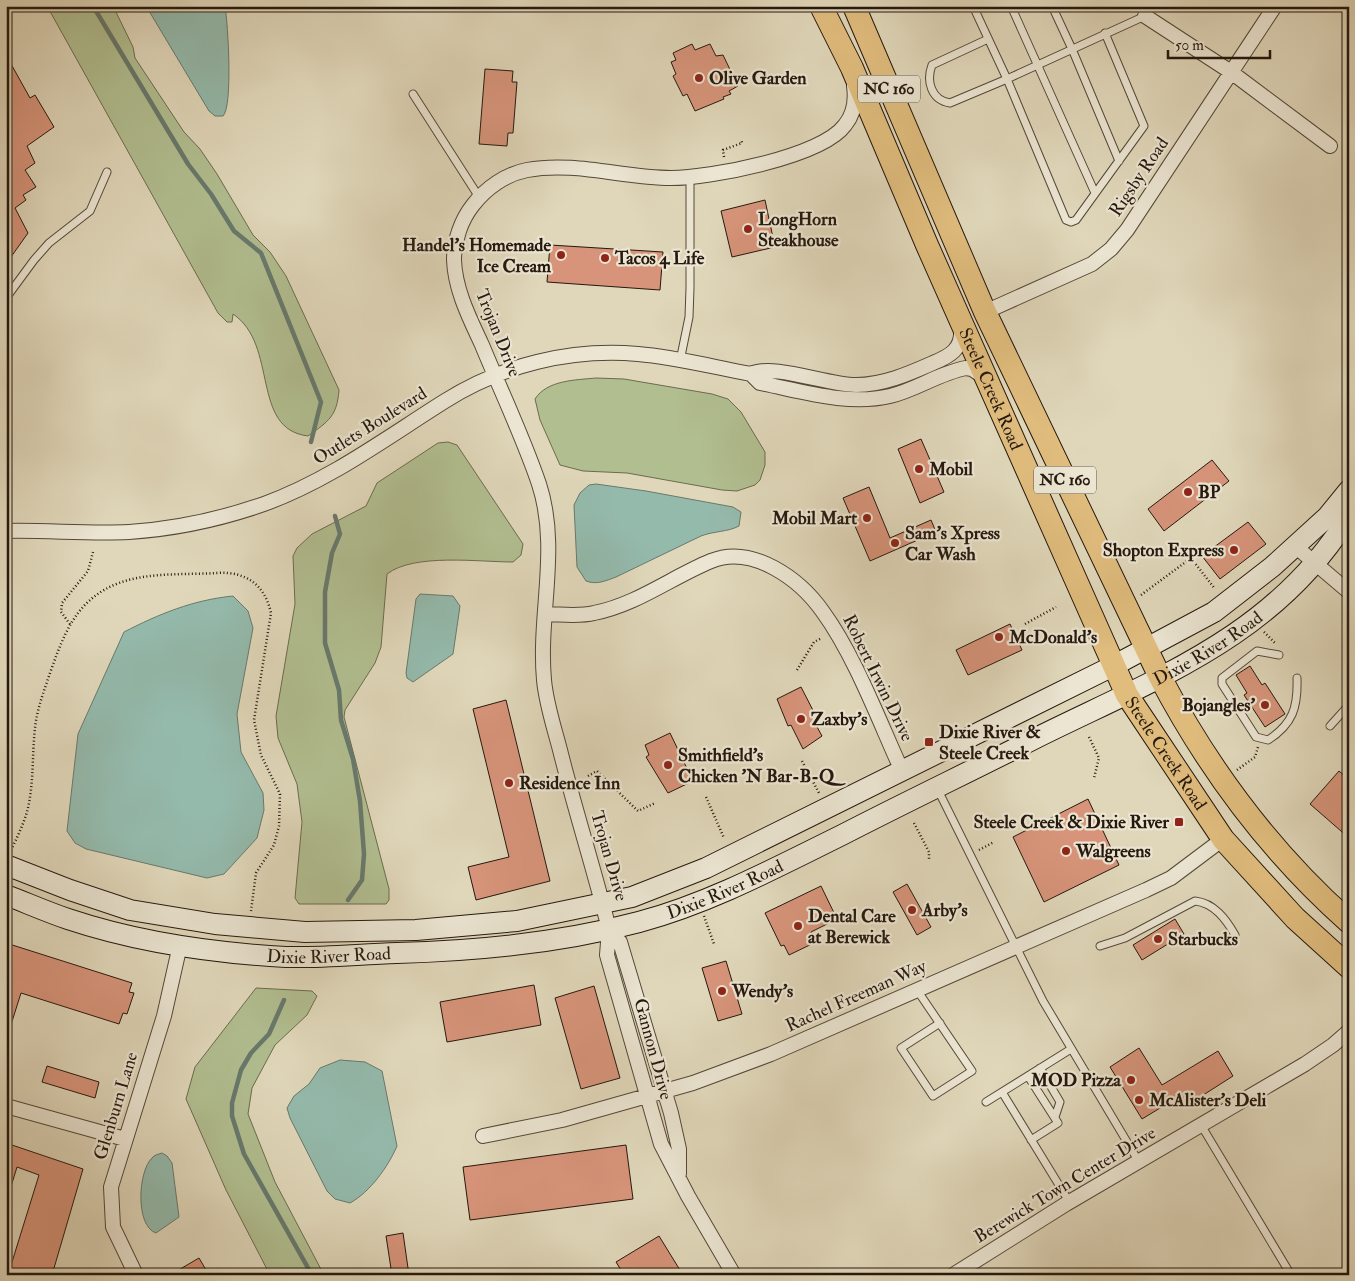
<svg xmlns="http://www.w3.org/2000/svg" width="1355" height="1281" font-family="'IM FELL Double Pica',serif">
	<rect width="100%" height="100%" fill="#e0d7ba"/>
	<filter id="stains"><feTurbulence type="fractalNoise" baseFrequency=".004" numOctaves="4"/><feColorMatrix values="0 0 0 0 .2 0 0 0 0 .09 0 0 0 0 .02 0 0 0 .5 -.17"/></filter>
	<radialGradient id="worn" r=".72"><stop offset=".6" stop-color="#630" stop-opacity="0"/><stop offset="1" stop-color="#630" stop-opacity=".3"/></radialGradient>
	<!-- green -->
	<path fill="#b1be90" stroke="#6b6b4f" d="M47,6H113L133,47L135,58L184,132L200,149L217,174L253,235L270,252L286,276L339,390C337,416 329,421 308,436C250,429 279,345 233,314L232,322H227L218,313Z
		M596,378L624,379L712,394L728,399L741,412L765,452V465L760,480L755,485L737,491L722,490L627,473L583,471L560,465L540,420L535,399C547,380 576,380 596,378Z
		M448,442L457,445L523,544L521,555L513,562C479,562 414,553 387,574L381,647L375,663L345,710L344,717L389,889V900L386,904H299L295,898L302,822L297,784L278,738L276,716L295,604L293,556L297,548L312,534L366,506L377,483L438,443Z
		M256,988L312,991L317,996L307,1015L275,1045L252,1088L248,1114L275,1182L324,1275H270L226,1190L186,1099L195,1067Z"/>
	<!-- water -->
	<path fill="#94baac" stroke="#68796d" d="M146,6H225C228,24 233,106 223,116H215L209,111Z
		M596,484L646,491L733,507L741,512L739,526C728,532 714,531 701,536L616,577C605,581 597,585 586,581L577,567L574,505L580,493L589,485Z
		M420,594L453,596L460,606L453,654L413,682L407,678L406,673L416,599Z
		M233,596L248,611L253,628L237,714L241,752L263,793L264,810L257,838L224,874L207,878L86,849L75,843L67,831L78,734L124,632C159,614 193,600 233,596Z
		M340,1060L365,1062L382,1071L397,1146C388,1167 370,1192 350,1203L335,1199L327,1191L290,1118L287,1108L294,1096L309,1084L320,1068Z
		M162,1153L167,1156L172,1163L179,1217L156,1233C135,1226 138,1171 152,1158C154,1155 159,1154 162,1153Z"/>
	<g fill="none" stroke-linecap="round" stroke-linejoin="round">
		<!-- stream -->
		<path stroke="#68796d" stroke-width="4.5" d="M93,6L188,164L211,194L234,231L261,253L321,402L311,442
			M335,516L340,534L332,553L325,592V643L339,690L341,720L353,759L360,801L364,854L362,880L348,900
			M284,1000L269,1034L251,1053L241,1070L232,1103V1116L244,1154L312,1275"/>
	</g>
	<!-- building -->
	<path fill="#d7947a" stroke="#25180e" d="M692,44L695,50L710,44L716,56L723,55L738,86L729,91L731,94L723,97L724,99L695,111L687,94L683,96L673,76L676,74L671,62L676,60L673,53Z
		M6,55L30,98L35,95L54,127L27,146L35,163L25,170L36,187L23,195L26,200L15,208L28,233L6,264Z
		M485,69L513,71L512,82H517L513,133H508L507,146L479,144Z
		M765,200L775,247L732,257L721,211Z
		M550,245L663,252L660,290L547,282Z
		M921,439L944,492L920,503L898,449Z
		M1212,460L1229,481L1164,531L1148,509Z
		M869,487L890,538L931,520L936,532L870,561L843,498Z
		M1248,522L1266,544L1220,579L1202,556Z
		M1010,624L1022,650L968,675L956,650Z
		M1250,666L1262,685L1265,683L1285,714L1265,727L1244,695L1247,693L1236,675Z
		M801,687L819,722L816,725L822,736L803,749L791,725L788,726L777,699Z
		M506,700L550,881L476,900L468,867L509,857L473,709Z
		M670,733L693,781L668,793L646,757L649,755L645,745Z
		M1339,771L1349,780V838L1310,804Z
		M1088,799L1119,865L1044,902L1013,837Z
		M907,884L931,927L917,935L893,892Z
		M821,886L837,919L811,932L816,942L789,955L784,945L781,946L765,913Z
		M1175,919L1184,934L1142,960L1133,945Z
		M6,943L132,983L129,992L134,993L127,1014L123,1013L119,1024L21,993L9,1031H6Z
		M726,961L742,1014L718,1021L702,968Z
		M534,985L541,1025L447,1042L440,1002Z
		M594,986L620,1078L581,1089L555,998Z
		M1139,1048L1162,1085L1218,1051L1233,1076L1186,1106L1180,1096L1142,1119L1110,1067Z
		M47,1066L99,1082L95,1098L42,1082Z
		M6,1143L83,1169L52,1275H8L39,1175L17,1167L9,1193L6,1192Z
		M626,1145L633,1199L470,1220L463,1167Z
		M403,1233L409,1275H392L386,1236Z
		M659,1236L683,1275H624L616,1262Z
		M199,1258L209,1275H170Z"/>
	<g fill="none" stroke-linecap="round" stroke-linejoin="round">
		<defs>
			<path id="lane" d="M973,6L1007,79L1145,16L1151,6
				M1011,6L1095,193
				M1052,6L1072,49L1119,161
				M988,39L932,65C926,81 931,100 950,103L1007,79L1066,220L1071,222L1076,220L1144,126L1105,33
				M413,94L479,197
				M6,298L34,260L49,243L90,211L107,172
				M680,361L689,317L690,288V177
				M1279,655L1257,651L1222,678V684L1256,737L1268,740C1293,724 1298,707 1297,678
				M1330,726L1349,705
				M937,788L1043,1001L1139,1162
				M1100,946L1125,938L1195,901C1214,903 1226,919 1235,935
				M917,990L972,1071L933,1096L901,1048L940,1023
				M1040,1068L1060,1102L1055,1117
				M1028,1076L1058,1123L1031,1140
				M1002,1092L1070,1203
				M986,1102L1071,1049
				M1201,1125L1291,1275"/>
			<path id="street" d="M1145,16L1231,72L1330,146
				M985,312L1092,264L1111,249L1127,230L1275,6
				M751,374L760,383C801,391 848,406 890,396C916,390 939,373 966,368L972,369L984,377
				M6,531C47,530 88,534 129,532C174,529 221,519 264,504C330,480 386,438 445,401C502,365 571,348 638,354C675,357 713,367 751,374C773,363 827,385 856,385C883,385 908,374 933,363C950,356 963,349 961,328
				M1295,546L1349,592
				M545,614C560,614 578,617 594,613C636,605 672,577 711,561C752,544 800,579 823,612C855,656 879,721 902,771
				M609,929L620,942L671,1113L679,1149V1174
				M6,1106L125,1139
				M483,1136L562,1120L693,1083L771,1054L1146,890L1171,878L1223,839
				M136,1275L113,1227L111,1187L164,1016L180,945
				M734,1275L688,1196L661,1144L607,955L609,929C594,869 575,810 560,750C554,727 546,703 544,680C538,614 560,548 539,484C523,437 501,391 482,345C470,319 455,290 454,260C454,241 461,220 473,205C486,188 506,174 527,170C574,161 624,178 671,178C709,178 822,157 845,125C854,114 856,100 854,86
				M953,1275L1066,1204L1305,1064L1333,1045L1349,1031"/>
			<g id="secondary">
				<path d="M6,865L70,890L130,910L215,924L305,932L416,930L517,921L632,897L706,868L1113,666L1214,612L1272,567L1327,517L1349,490"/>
				<path id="s1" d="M6,895C27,903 47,912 68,919C137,942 214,953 286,957C323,958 361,954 397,953C479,951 560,943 639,922C710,903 777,867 842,835C906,802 971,771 1034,739C1154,679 1275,637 1349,516"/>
			</g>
			<g id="primary">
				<path id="s2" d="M821,6L852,68L927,245L1127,695L1223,839L1295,918L1349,967"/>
				<path d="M854,6L985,312L1160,677C1209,770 1270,852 1349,922"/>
			</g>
		</defs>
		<!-- lane casing -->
		<use href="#lane" stroke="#544839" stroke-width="9"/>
		<!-- street casing -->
		<use href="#street" stroke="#544839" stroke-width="16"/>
		<!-- secondary casing -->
		<use href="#secondary" stroke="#25180e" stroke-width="22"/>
		<!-- primary casing -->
		<use href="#primary" stroke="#25180e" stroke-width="24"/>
		<!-- path -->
		<path stroke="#25180e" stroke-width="2.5" stroke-dasharray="1 2.5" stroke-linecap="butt" d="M724,157L723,150L742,143L741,139
			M1141,595L1191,558L1215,589
			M70,624L61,612L62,603L88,571L93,552
			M1025,624L1056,607
			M1264,632L1276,644
			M797,670L814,642L822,638
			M1089,737L1099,758L1094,778
			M802,761L819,793
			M1237,770L1255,757L1258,747
			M588,776L597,771L638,811L655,803
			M706,797L724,838
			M914,823L929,852V860
			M11,850C17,838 23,825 27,812C34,785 32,755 35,728C37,709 44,691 50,673C64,634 76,599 119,583C149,572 185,575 217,573C246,571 265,585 271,613L254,720L261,755L280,794L279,826L274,845L256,873L251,911
			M979,850L994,842
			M704,916L714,944"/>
		<!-- lane -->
		<use href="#lane" stroke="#ebe5d2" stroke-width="7"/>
		<!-- street -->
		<use href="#street" stroke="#ebe5d2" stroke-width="14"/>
		<!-- secondary -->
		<use href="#secondary" stroke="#ebe5d2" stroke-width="20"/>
		<!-- primary -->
		<use href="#primary" stroke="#e0bc7d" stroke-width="22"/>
	</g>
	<!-- markers -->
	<g fill="#8f2418" stroke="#ebe5d2" stroke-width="2">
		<circle cx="699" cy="78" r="5"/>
		<circle cx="748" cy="229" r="5"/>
		<circle cx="561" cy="255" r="5"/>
		<circle cx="605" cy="258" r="5"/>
		<circle cx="919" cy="469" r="5"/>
		<circle cx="1188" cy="492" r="5"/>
		<circle cx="867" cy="518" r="5"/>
		<circle cx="895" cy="543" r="5"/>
		<circle cx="1234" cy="550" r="5"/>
		<circle cx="999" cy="637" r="5"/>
		<circle cx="1265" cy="705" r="5"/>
		<circle cx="801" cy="719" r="5"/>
		<rect x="924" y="737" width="10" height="10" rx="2.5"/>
		<circle cx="668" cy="765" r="5"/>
		<circle cx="509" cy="783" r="5"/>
		<rect x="1174" y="817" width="10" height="10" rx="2.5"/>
		<circle cx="1066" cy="851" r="5"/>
		<circle cx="912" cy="910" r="5"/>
		<circle cx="798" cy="926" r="5"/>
		<circle cx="1158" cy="939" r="5"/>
		<circle cx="722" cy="991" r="5"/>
		<circle cx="1131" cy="1080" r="5"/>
		<circle cx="1139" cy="1100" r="5"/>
	</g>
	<g text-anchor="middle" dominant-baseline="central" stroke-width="4.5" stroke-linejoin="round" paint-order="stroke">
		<!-- shield labels -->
		<g fill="#ebe5d2" stroke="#605649" stroke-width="1">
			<rect x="858" y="75.5" width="62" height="27" rx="4"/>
			<rect x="1034" y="466.5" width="62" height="27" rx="4"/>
		</g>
		<g font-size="16" font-weight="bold" fill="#25180e">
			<text x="889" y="89">NC 160</text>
			<text x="1065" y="480">NC 160</text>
		</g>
		<!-- poi labels -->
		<g font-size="18" font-weight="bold" fill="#25180e" stroke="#ebe5d2" text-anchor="start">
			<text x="709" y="78">Olive Garden</text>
			<text x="758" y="219">LongHorn<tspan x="758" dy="21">Steakhouse</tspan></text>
			<text x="551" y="245" text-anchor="end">Handel's Homemade<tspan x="551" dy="21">Ice Cream</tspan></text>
			<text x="615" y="258">Tacos 4 Life</text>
			<text x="929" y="469">Mobil</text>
			<text x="1198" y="492">BP</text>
			<text x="857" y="518" text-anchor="end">Mobil Mart</text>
			<text x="905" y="533">Sam's Xpress<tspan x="905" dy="21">Car Wash</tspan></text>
			<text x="1224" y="550" text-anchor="end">Shopton Express</text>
			<text x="1009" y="637">McDonald's</text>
			<text x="1255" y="705" text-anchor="end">Bojangles'</text>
			<text x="811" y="719">Zaxby's</text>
			<text x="939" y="732">Dixie River &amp;<tspan x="939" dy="21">Steele Creek</tspan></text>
			<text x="678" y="755">Smithfield's<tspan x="678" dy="21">Chicken 'N Bar-B-Q</tspan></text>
			<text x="519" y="783">Residence Inn</text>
			<text x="1169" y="822" text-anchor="end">Steele Creek &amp; Dixie River</text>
			<text x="1076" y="851">Walgreens</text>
			<text x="922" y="910">Arby's</text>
			<text x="808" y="916">Dental Care<tspan x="808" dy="21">at Berewick</tspan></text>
			<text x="1168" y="939">Starbucks</text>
			<text x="732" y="991">Wendy's</text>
			<text x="1121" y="1080" text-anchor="end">MOD Pizza</text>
			<text x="1149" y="1100">McAlister's Deli</text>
		</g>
		<!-- street labels -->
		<g font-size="18" fill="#25180e" stroke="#ebe5d2">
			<text transform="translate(1139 177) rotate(-56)">Rigsby Road</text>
			<text transform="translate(498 333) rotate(68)">Trojan Drive</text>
			<text stroke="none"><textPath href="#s2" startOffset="419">Steele Creek Road</textPath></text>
			<text transform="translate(370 426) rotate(-32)">Outlets Boulevard</text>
			<text stroke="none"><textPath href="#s1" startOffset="1276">Dixie River Road</textPath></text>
			<text transform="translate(878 678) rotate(64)">Robert Irwin Drive</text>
			<text stroke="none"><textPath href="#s2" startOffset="824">Steele Creek Road</textPath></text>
			<text transform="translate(609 856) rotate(74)">Trojan Drive</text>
			<text stroke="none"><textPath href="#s1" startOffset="736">Dixie River Road</textPath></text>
			<text stroke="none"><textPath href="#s1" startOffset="331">Dixie River Road</textPath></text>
			<text transform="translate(856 996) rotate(-24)">Rachel Freeman Way</text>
			<text transform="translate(653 1049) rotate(75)">Gannon Drive</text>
			<text transform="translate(116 1106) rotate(-73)">Glenburn Lane</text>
			<text transform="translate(1065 1185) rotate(-31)">Berewick Town Center Drive</text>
		</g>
	</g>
	<!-- margin -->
	<rect width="1355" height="1281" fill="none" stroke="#e0d7ba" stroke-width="25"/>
	<rect x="8" y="8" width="1340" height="1266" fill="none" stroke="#25180e" stroke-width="2.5"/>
	<rect x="12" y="12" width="1330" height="1256" fill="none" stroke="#25180e"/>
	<!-- scale -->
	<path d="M1168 50v8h102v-8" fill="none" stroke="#25180e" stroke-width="2.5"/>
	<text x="1175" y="50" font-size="15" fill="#25180e" stroke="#ebe5d2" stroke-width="4" paint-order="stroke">50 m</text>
	<rect width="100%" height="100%" filter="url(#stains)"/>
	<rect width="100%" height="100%" fill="url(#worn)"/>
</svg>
